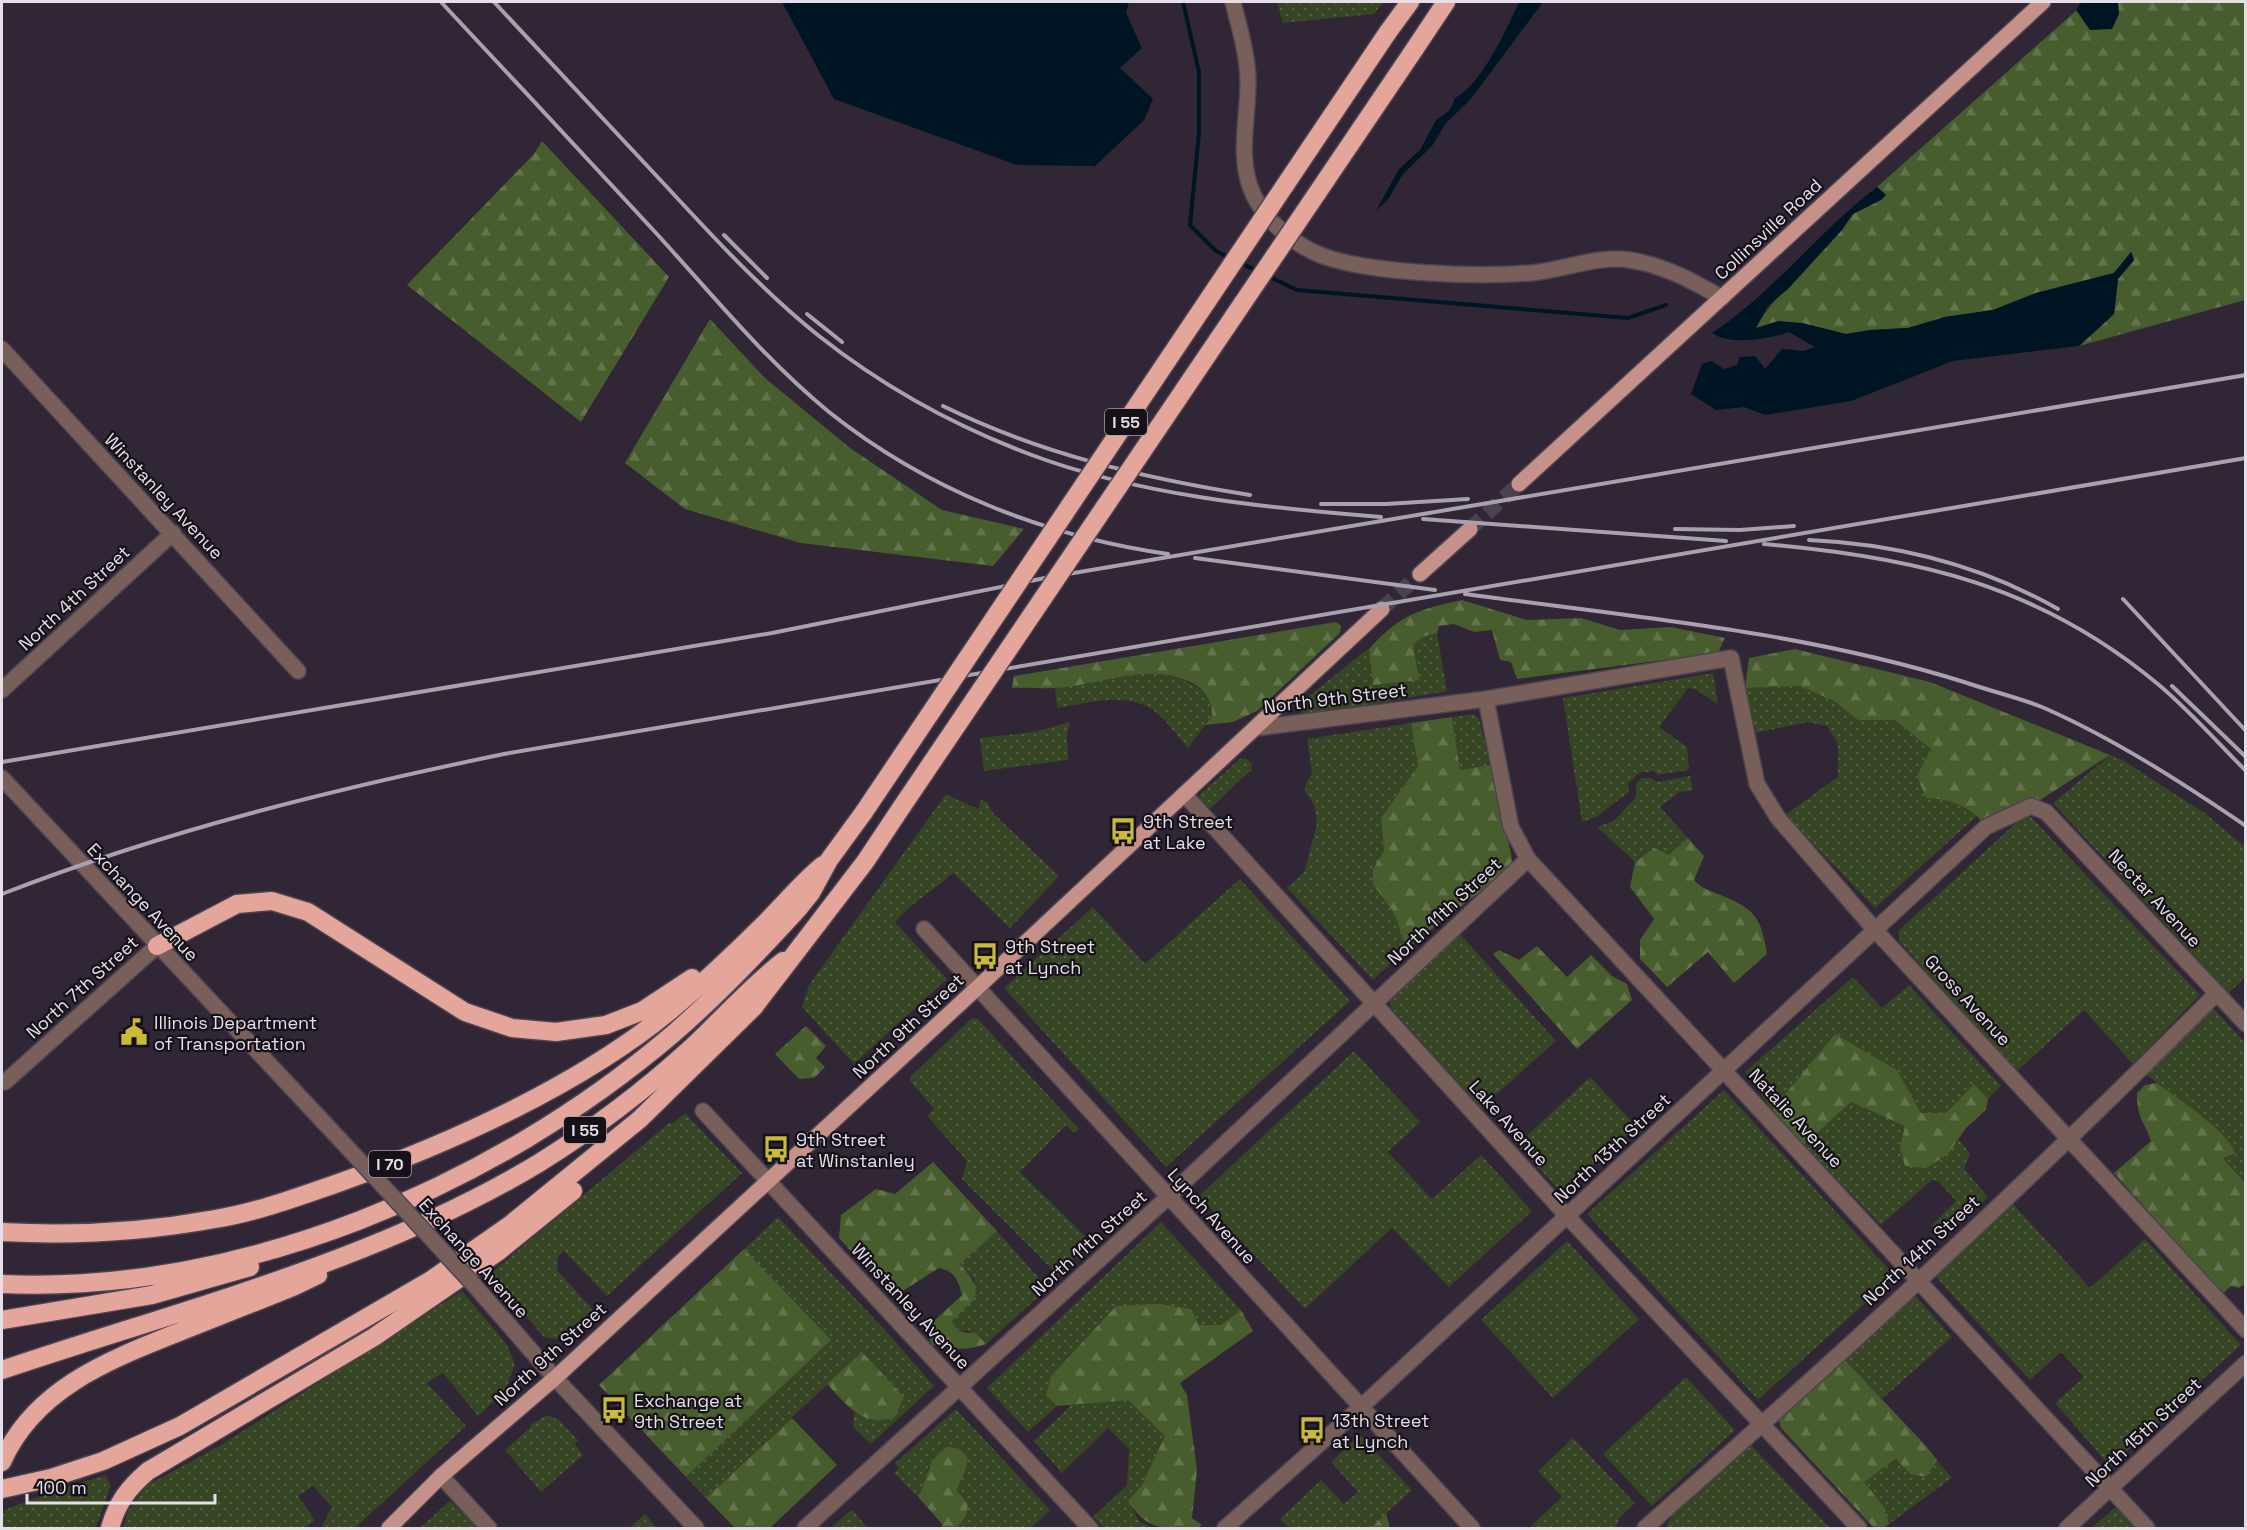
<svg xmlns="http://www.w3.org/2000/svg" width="2247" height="1530" font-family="'Space Grotesk',sans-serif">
	<defs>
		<pattern id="grass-dots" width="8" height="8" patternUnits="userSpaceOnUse" patternTransform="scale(1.5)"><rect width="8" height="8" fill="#364523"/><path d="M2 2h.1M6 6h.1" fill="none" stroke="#535f43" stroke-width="1.8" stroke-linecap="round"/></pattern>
		<pattern id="forest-firs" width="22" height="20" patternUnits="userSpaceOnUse" patternTransform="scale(1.5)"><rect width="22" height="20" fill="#485d2d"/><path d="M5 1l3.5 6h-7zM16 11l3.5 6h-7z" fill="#62744b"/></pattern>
	</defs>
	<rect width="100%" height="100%" fill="#302635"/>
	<!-- grass -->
	<path fill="url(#grass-dots)" d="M1277,2H1383L1374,14L1283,23Z
		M1437,633L1447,691L1304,716L1298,705L1365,651L1369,649L1373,685L1422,637Z
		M1134,673C1164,673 1186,676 1209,696L1212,716L1188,748C1177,736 1166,719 1153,710C1125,691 1088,703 1057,708L1055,688Z
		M1713,673L1718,704L1695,689L1688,688L1659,727L1687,747L1689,770L1658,775L1654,771L1639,773L1628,784L1629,792L1596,817L1582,822L1563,698Z
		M1800,686L1834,701L1858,720H1893L1932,749L1917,776L1978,815L1875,908L1785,815L1838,777V744L1827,726L1807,722L1756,733L1745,688Z
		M1474,714L1479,719L1491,765L1460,770L1452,717Z
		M1070,722L1067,734L1068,760L984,771L980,738L1034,732Z
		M1411,723L1418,766L1381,818L1384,851L1380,893L1395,914L1406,949L1373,980L1287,888L1304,872L1317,824L1315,807L1305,791L1306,783L1312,773L1307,739Z
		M2110,755L2124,761L2206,814L2245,847V977L2229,993L2053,803Z
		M1241,758L1247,759L1252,764L1251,771C1235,783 1225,796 1210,809L1199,799L1200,794Z
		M1690,776L1693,790L1679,792L1660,807L1688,838L1669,856L1654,849L1635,862L1597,827L1614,821L1636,797V784L1641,778H1651L1658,782Z
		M946,794L978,809L981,800L987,802L993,813L1059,876L1010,928L953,873C935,890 910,903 895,922L947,979L854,1064L802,1007L809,985Z
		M2027,813L2200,995L2133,1064L2084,1010L2016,1072L1900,942L1898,931Z
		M1240,879L1350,1001L1166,1167L1004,988L1093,907L1145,964Z
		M1460,934L1556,1041L1481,1108L1391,1008L1389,998Z
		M1853,977L1882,1008L1909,985L2001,1086L1988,1099L1974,1084L1946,1113H1921L1897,1070L1835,1034L1772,1110L1745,1072Z
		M2207,1008L2215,1010L2245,1043V1183L2223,1157L2235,1155C2232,1134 2162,1087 2143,1072Z
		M972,1018L978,1019L1079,1129L1074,1133L1066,1125L1020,1172L1091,1242L1058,1275L962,1179L967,1161L927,1116L934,1109L910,1081V1077Z
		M1354,1051L1420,1122L1388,1152L1432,1199L1481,1155L1532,1211L1449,1287L1392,1228L1305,1309L1199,1196Z
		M1590,1077L1636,1126L1563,1194L1517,1145Z
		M1724,1090L1895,1276L1758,1400L1587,1214Z
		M1851,1102L1905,1126L1900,1147L1948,1154L1959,1139L1970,1154L1964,1169L1988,1197L1944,1238L1932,1225L1956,1201L1938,1181L1932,1180L1881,1225L1804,1145Z
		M685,1113L742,1173L607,1296L564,1251L558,1257L557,1270L593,1310L557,1339L544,1337L490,1274L669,1123L672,1124Z
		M2013,1204L2090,1288L2145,1239L2241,1345L2176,1403L2178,1406L2110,1466L2055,1403L2084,1377L2061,1352L2030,1380L1934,1275Z
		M778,1217L885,1330L934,1386L871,1444L853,1427L854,1412L871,1420L862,1352L706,1498L686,1477L830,1340L744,1249Z
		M1161,1222L1241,1310L1221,1325H1199L1190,1309L1116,1306L1051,1376L1046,1395L1057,1406L1028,1432L987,1388Z
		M997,1231L1048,1288L986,1344L975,1332L957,1330L952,1320L959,1313L975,1280L960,1264Z
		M1567,1241L1639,1319L1553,1398L1481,1320Z
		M462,1291L507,1345L515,1364L505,1391L478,1416L443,1373L427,1383L466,1426L355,1528H321L332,1507L313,1486L298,1496L315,1520L305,1528H123L128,1511L146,1486L219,1446Z
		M1913,1293L1952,1337L1882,1399L1844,1359Z
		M1686,1377L1735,1430L1652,1506L1603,1454Z
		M1128,1399L1166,1436L1142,1485L1128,1501L1139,1521L1152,1528H1104L1093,1517L1127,1485L1129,1449L1108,1428L1062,1473L1034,1441L1071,1405Z
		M956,1409L1050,1510L1031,1528H957L966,1516C962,1506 954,1492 959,1481C963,1471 967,1470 968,1458L960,1450L949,1446L928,1468L926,1483L918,1497L894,1473L899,1468L894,1464Z
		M547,1415L559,1420L578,1440L575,1445L583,1455L541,1492L505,1450L531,1427L530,1425Z
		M1360,1435L1412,1490L1371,1528H1289L1280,1519L1321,1480L1344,1504L1358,1492L1331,1462Z
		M1573,1438L1635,1503L1620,1517L1616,1528H1529L1562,1497L1538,1471Z
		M1749,1443L1830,1528H1666L1673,1513Z
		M1897,1459L1910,1474L1926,1477L1937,1460L1952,1478L1889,1524L1884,1507L1863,1482Z
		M105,1475L111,1485L96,1528H2V1511L45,1494Z
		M450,1501L480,1528H420Z
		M2116,1507L2136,1528H2091Z
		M852,1510L868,1528H831L851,1510Z
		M645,1514L657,1528H629Z"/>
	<!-- forest -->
	<path fill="url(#forest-firs)" d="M2086,2H2245V300L2079,346L2114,314L2118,279L2134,260L2131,252L2114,273L2036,293L1993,310L1945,317L1908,328L1870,330L1846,334L1802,323L1755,328C1775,295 1810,263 1837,235C1843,228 1847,218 1854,213C1864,205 1878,204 1886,195L1877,187Z
		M542,141L669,277L581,422L407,285L534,154Z
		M710,319L765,378L850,448L942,510L1024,529L993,566L801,543L685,509L625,463Z
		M1462,600L1527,620L1581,618L1620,630L1671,627L1725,638L1718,653L1517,679L1511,662L1500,660L1492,630L1474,632L1454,624L1439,626L1437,633L1422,637L1413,645L1419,680L1373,685L1369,649C1401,614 1417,610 1462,600Z
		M1336,622L1341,626L1340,633L1257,711L1233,722L1205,725L1212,716C1212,698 1204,688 1188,681C1143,662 1100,686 1054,688C1041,689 1026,687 1012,688L1014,676Z
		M1795,649L1930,682L2110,755L2031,806L1986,827C1971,806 1951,799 1926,798L1917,776L1931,749L1894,720H1858L1834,701L1800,686L1745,688L1749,658Z
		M1452,717L1460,770L1491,765C1496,800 1508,831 1513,866L1406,949L1395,914L1373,884V869L1384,851L1381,818L1418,766L1411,723Z
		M1688,838L1704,856L1694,880C1701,888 1708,890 1718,894C1755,909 1761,916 1767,954L1734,983L1708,952L1667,987L1640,959V940L1654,919L1630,887L1635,862L1654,848L1669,855Z
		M1537,946L1567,977L1591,955L1612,976L1627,984L1632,1000L1577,1049L1493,954L1499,950L1519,960Z
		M806,1026L826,1046L816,1058L825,1067L814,1078L799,1079L775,1054Z
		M1835,1034L1897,1070L1921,1113H1946L1974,1084L1988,1099L1986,1110L1966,1128L1948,1154L1926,1168L1905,1166L1900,1147L1905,1126L1851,1102L1804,1145L1772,1110Z
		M2157,1083C2175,1096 2232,1134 2235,1154L2223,1158L2245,1183V1284L2239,1288L2231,1286L2222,1294L2114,1173L2151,1141C2144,1120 2137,1119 2137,1093L2145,1085Z
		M933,1162L997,1231L960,1264C970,1276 978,1283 975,1299L952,1321L957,1330L967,1333L975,1332L986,1344C968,1351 951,1349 932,1345L927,1333L934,1321L962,1295C958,1280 955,1271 939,1268L893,1297L839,1238L841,1215L876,1189L895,1194Z
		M744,1249L831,1340L686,1477L599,1385Z
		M1159,1304L1191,1309L1199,1325H1221L1241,1310L1253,1331L1180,1383L1187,1395L1197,1470L1192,1518L1202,1525L1197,1528C1161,1529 1147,1530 1128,1501L1142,1485L1165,1436L1128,1400L1057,1406L1046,1395L1051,1376L1116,1306Z
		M862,1352L904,1397L895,1417C862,1428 848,1406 827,1384Z
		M1844,1359L1926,1446L1937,1460L1926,1477L1910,1474L1896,1459L1864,1482L1884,1507L1889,1524L1884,1528H1874L1781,1428L1778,1416Z
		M792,1418L837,1465L770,1528H735L706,1498Z
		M949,1446L960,1450L968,1458C967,1472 959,1478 957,1491L968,1504L966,1516L957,1528H942V1524L918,1497C931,1475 924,1461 949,1446Z
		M1386,1514L1390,1528H1371Z"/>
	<!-- water -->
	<path fill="#001524" d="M782,2H1129L1126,13L1142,48L1120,68L1153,99L1144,120L1095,166L1017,165L834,99Z
		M1543,2L1470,100L1446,123L1432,146L1403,174L1389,198L1376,211L1399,169L1420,150L1436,120L1450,110L1455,98C1481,85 1506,30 1519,3Z
		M2081,2H2118L2119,14L2112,29L2090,30L2076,10Z
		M1877,187L1886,195L1881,200L1853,214L1842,230L1788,289L1768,306L1756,328L1778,321L1802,323L1846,334L1870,330L1908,328L1945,317L1993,310L2036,293L2114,273L2131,252L2134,260L2118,279L2114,314L2079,346L1953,361L1851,401L1765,415L1744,407L1716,410L1691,394L1702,364L1712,361L1724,369L1737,365L1740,357L1755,356L1765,369L1782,349L1803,351L1815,347L1789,332C1768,339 1732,346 1712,333C1774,292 1818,232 1877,187Z"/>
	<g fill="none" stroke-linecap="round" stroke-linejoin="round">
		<!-- stream -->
		<path stroke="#001524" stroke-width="4" d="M1183,2L1199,72V133L1190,225L1216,251L1230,258
			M1239,262L1257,271
			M1266,275L1297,290L1628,318L1666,305"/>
		<!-- major-tunnel -->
		<path stroke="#4b4250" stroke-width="15" stroke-dasharray="15 8" stroke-linecap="butt" d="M1470,529L1519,484
			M1382,609L1420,574"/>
		<defs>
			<path id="minor" d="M1233,2C1239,27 1248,55 1248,82C1248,119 1237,159 1253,194C1265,221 1296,246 1323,256C1373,274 1478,277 1531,273C1564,270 1597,255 1630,260C1663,265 1693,281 1722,298
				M2,349L298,671
				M2,690L173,533
				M1486,699L1511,827L1528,859L2147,1528
				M1256,728L1486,699L1731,658L1757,784L1778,818L1876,931L2246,1330
				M2,778L359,1160
				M1184,794L1567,1216L1859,1528
				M924,929L1472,1528
				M5,1082L157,946
				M703,1111L1090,1528
				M474,1285L555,1378L696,1528
				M441,1476L489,1528
				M805,1528L1168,1197L1528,859
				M1225,1528L1361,1407L1986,827L2031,806L2046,812L2246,1024
				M1645,1528C1841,1356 2033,1178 2217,993
				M2067,1528L2246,1363"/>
			<path id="major" d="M1519,484L2043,2
				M1420,574L1470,529
				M389,1528L441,1476L555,1378L977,988L1382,609"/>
			<path id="highway" d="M1388,32L1410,2
				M1414,50L1446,2
				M157,946L237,904L272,901L308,912L465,1012L512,1028L556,1032L606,1025L642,1011L692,978
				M2,1232C74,1236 144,1232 215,1219C258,1212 300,1196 341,1182C451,1143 580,1085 671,1010C704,982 736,952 767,921C786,902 802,882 823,865
				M2,1284C241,1294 492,1188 673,1034C718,995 759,952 799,908L811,893L829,860L864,812
				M2,1320L152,1295L250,1267
				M2,1370C182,1309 375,1262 539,1163C592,1130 645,1090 691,1048C722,1019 750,987 783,961
				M2,1462C35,1387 112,1359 182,1331C219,1316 256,1302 293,1287L318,1275
				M2,1489L51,1478L103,1461L180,1426L431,1280L511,1224L640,1119L754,1007L865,862L901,808
				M110,1528C117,1503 128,1488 148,1471L374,1337L499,1251L573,1191"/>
		</defs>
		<!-- minor casing -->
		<use href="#minor" stroke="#4d4452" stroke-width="18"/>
		<!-- major casing -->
		<use href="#major" stroke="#4d4452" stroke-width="18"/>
		<!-- highway casing -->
		<use href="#highway" stroke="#4d4452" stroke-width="21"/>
		<!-- minor -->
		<use href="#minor" stroke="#785f5a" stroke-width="15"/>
		<!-- major -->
		<use href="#major" stroke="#c59189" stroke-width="15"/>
		<!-- highway -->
		<use href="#highway" stroke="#e4a59b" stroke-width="18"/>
		<!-- rail -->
		<path stroke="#a9a1ad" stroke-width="4" d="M441,2C513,79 584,155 656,233C711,293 765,360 829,412C927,490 1044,536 1168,554
			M494,2C551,63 608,124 666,186C714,238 763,291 819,336C881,385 955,426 1029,454C1137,495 1266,508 1381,517
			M724,235L767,278
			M807,314L842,342
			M943,406C1041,454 1143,478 1250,495
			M1321,504H1386L1468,499
			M1423,519L1726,541
			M1675,529L1740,530L1794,526
			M1809,540C1897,544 1981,565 2058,609
			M1764,544C1915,557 2040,585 2159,685C2190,711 2217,742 2246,771
			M1195,558L1435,590
			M1465,594C1633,617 1802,631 1964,682C1990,691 2017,697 2042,707C2113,738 2181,782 2246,826
			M2123,599L2246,731
			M2172,686L2246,757
			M2,762L772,633L1050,577L2246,375
			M2,894C164,831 334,789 504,754L2246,458"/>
		<defs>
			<path id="minor-bridge" d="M359,1160L474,1285"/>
			<path id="highway-bridge" d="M901,808L1414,50
				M864,812L1388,32"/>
		</defs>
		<!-- minor-bridge casing -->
		<use href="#minor-bridge" stroke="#4d4452" stroke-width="18" stroke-linecap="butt"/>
		<!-- highway-bridge casing -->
		<use href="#highway-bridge" stroke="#4d4452" stroke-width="21" stroke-linecap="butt"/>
		<!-- minor-bridge -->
		<use href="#minor-bridge" stroke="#785f5a" stroke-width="15"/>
		<!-- highway-bridge -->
		<use href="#highway-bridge" stroke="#e4a59b" stroke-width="18"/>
	</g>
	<!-- icons -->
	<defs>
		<symbol id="bus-bare" viewBox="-9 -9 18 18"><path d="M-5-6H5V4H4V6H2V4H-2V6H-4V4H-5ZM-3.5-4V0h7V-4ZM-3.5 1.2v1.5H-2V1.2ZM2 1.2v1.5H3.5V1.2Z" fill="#c9ba3a" stroke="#161118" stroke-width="2.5" paint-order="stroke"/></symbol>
		<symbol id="civic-bare" viewBox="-9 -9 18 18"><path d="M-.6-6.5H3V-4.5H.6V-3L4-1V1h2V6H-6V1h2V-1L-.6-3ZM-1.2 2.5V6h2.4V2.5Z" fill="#c9ba3a" stroke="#161118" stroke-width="2.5" paint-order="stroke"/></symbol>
	</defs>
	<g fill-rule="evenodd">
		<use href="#bus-bare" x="1104" y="812" width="38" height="38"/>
		<use href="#bus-bare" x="966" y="937" width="38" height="38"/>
		<use href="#civic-bare" x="115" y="1013" width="38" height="38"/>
		<use href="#bus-bare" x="757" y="1130" width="38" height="38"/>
		<use href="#bus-bare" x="595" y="1391" width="38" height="38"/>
		<use href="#bus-bare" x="1293" y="1411" width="38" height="38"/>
	</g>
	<g text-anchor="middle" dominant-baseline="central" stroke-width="4.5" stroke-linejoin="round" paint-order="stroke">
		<!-- shield labels -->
		<g fill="#161118" stroke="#a8a1aa" stroke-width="1.5">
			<rect x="1105" y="409" width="42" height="26" rx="4.5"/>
			<rect x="564" y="1117" width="42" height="26" rx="4.5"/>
			<rect x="369" y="1151" width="42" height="26" rx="4.5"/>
		</g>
		<g font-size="16" font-weight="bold" fill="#e6dfe9">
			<text x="1126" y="422">I 55</text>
			<text x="585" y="1130">I 55</text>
			<text x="390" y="1164">I 70</text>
		</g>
		<!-- street labels -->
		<g font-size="18" fill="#e6dfe9" stroke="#161118">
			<text transform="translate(1768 229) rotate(-43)">Collinsville Road</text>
			<text transform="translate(164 496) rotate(47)">Winstanley Avenue</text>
			<text transform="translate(74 598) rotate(-43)">North 4th Street</text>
			<text transform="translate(1335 698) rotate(-7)">North 9th Street</text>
			<text transform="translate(2155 898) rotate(47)">Nectar Avenue</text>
			<text transform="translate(143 902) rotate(47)">Exchange Avenue</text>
			<text transform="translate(1444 911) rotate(-43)">North 11th Street</text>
			<text transform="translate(82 987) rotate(-42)">North 7th Street</text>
			<text transform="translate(1968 1000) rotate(47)">Gross Avenue</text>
			<text transform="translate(908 1026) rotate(-43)">North 9th Street</text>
			<text transform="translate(1796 1118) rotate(47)">Natalie Avenue</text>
			<text transform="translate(1509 1123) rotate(48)">Lake Avenue</text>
			<text transform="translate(1612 1148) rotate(-43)">North 13th Street</text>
			<text transform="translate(1212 1216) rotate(48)">Lynch Avenue</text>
			<text transform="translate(1089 1243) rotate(-42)">North 11th Street</text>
			<text transform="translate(1921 1250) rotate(-43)">North 14th Street</text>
			<text transform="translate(474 1258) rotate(48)">Exchange Avenue</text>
			<text transform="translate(911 1306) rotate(47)">Winstanley Avenue</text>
			<text transform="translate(550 1354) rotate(-42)">North 9th Street</text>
			<text transform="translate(2143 1432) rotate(-43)">North 15th Street</text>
		</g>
		<!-- poi labels -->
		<g font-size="18" fill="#e6dfe9" stroke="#161118" text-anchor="start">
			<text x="1143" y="821">9th Street<tspan x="1143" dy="21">at Lake</tspan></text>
			<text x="1005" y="946">9th Street<tspan x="1005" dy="21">at Lynch</tspan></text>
			<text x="154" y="1022">Illinois Department<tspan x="154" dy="21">of Transportation</tspan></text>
			<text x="796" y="1139">9th Street<tspan x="796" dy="21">at Winstanley</tspan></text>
			<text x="634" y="1400">Exchange at<tspan x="634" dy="21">9th Street</tspan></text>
			<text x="1332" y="1420">13th Street<tspan x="1332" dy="21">at Lynch</tspan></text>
		</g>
	</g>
	<!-- border -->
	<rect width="2247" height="1530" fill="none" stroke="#e6dfe9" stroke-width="6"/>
	<!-- scale -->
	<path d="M27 1494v9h188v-9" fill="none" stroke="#e6dfe9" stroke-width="3"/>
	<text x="36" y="1494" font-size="18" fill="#e6dfe9" stroke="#161118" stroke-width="4.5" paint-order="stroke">100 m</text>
</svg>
